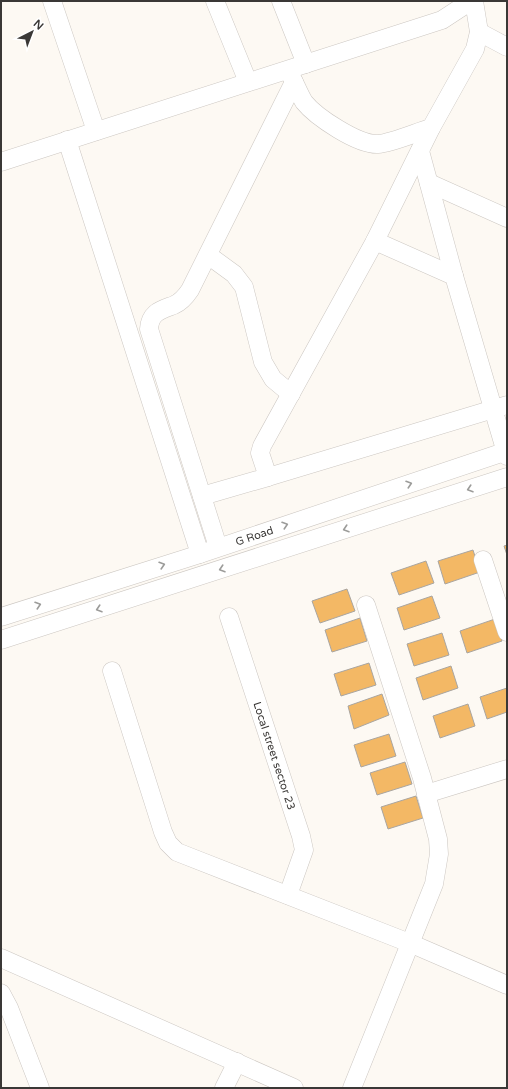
<svg xmlns="http://www.w3.org/2000/svg" width="508" height="1089" font-family="'Varela Round',sans-serif">
	<rect width="100%" height="100%" fill="#fdf9f3"/>
	<!-- building -->
	<path fill="#f3b865" stroke="#a9a5a0" d="M507,545V555L504,546Z
		M473,550L480,572L445,584L438,561Z
		M426,561L434,583L399,595L391,573Z
		M347,589L355,611L320,623L312,601Z
		M432,596L440,618L404,630L397,608Z
		M360,618L367,641L332,652L325,630Z
		M495,619L502,641L467,653L460,631Z
		M442,633L449,655L414,666L407,644Z
		M369,663L376,685L341,696L334,674Z
		M451,666L458,688L423,700L416,678Z
		M507,688V712L487,719L480,697Z
		M382,694L389,715L354,729L348,706Z
		M468,704L475,726L440,738L433,716Z
		M389,734L396,756L361,767L354,745Z
		M405,762L412,784L377,795L370,773Z
		M416,796L423,818L388,829L381,807Z"/>
	<g fill="none" stroke-linecap="round" stroke-linejoin="round">
		<defs>
			<g id="minor">
				<path d="M52,1L96,131"/>
				<path d="M215,1L248,82"/>
				<path d="M281,1L306,64"/>
				<path d="M479,32L507,47"/>
				<path d="M290,74C295,83 299,94 304,102C316,117 358,145 378,144C392,143 417,132 431,128"/>
				<path d="M67,140L200,554"/>
				<path d="M420,151L454,276"/>
				<path d="M1,162L442,20L471,1"/>
				<path d="M429,183L507,218"/>
				<path d="M375,241L454,276L507,456"/>
				<path d="M208,255L234,274L244,287L263,362L273,379L291,394"/>
				<path d="M268,477L507,405"/>
				<path d="M202,496L268,477L260,453L262,446L375,241L431,128L475,49L479,32L474,1"/>
				<path d="M218,547L149,329C150,312 161,310 174,305C181,302 186,296 190,290L294,82"/>
				<path d="M483,560L507,632"/>
				<path id="s1" d="M1,617L200,554L507,451"/>
				<path id="s2" d="M229,617L301,836L304,850L288,895"/>
				<path d="M1,640L507,477"/>
				<path d="M112,671L163,832L168,843L177,852L412,944L507,985"/>
				<path d="M426,794L507,769"/>
				<path d="M1,958L294,1088"/>
				<path d="M1,993L9,1008L40,1088"/>
				<path d="M224,1088L237,1062"/>
				<path d="M352,1088L434,884L439,854L438,839L422,778L366,605"/>
			</g>
		</defs>
		<!-- minor casing -->
		<use href="#minor" stroke="#ccc7c2" stroke-width="19"/>
		<!-- minor -->
		<use href="#minor" stroke="#fff" stroke-width="18"/>
	</g>
	<!-- one-way arrows -->
	<defs><path id="oneway-chevron" d="M-2-3.5L2.5 0L-2 3.5" fill="none" stroke-width="1.6" stroke-linecap="round" stroke-linejoin="round"/></defs>
	<g stroke="#9c9c9a">
		<use href="#oneway-chevron" transform="translate(409 484) rotate(-18)"/>
		<use href="#oneway-chevron" transform="translate(470 489) rotate(162)"/>
		<use href="#oneway-chevron" transform="translate(285 525) rotate(-18)"/>
		<use href="#oneway-chevron" transform="translate(346 529) rotate(162)"/>
		<use href="#oneway-chevron" transform="translate(162 565) rotate(-17)"/>
		<use href="#oneway-chevron" transform="translate(222 569) rotate(162)"/>
		<use href="#oneway-chevron" transform="translate(38 605) rotate(-18)"/>
		<use href="#oneway-chevron" transform="translate(99 609) rotate(162)"/>
	</g>
	<g text-anchor="middle" dominant-baseline="central" stroke-width="3" stroke-linejoin="round" paint-order="stroke">
		<!-- street labels -->
		<g font-size="11" fill="#3a3836" stroke="#fff">
			<text stroke="none"><textPath href="#s1" startOffset="266">G Road</textPath></text>
			<text stroke="none"><textPath href="#s2" startOffset="146">Local street sector 23</textPath></text>
		</g>
	</g>
	<!-- border -->
	<rect width="508" height="1089" fill="none" stroke="#3a3836" stroke-width="4"/>
	<!-- north arrow -->
	<g transform="translate(32 32) rotate(42)" stroke="#ffffff" stroke-width="3" paint-order="stroke">
	<path d="M0-3L7 15L0 10L-7 15Z" fill="#3a3836"/>
	<text y="-6" font-size="11" font-weight="bold" text-anchor="middle" fill="#3a3836">N</text>
	</g>
</svg>
